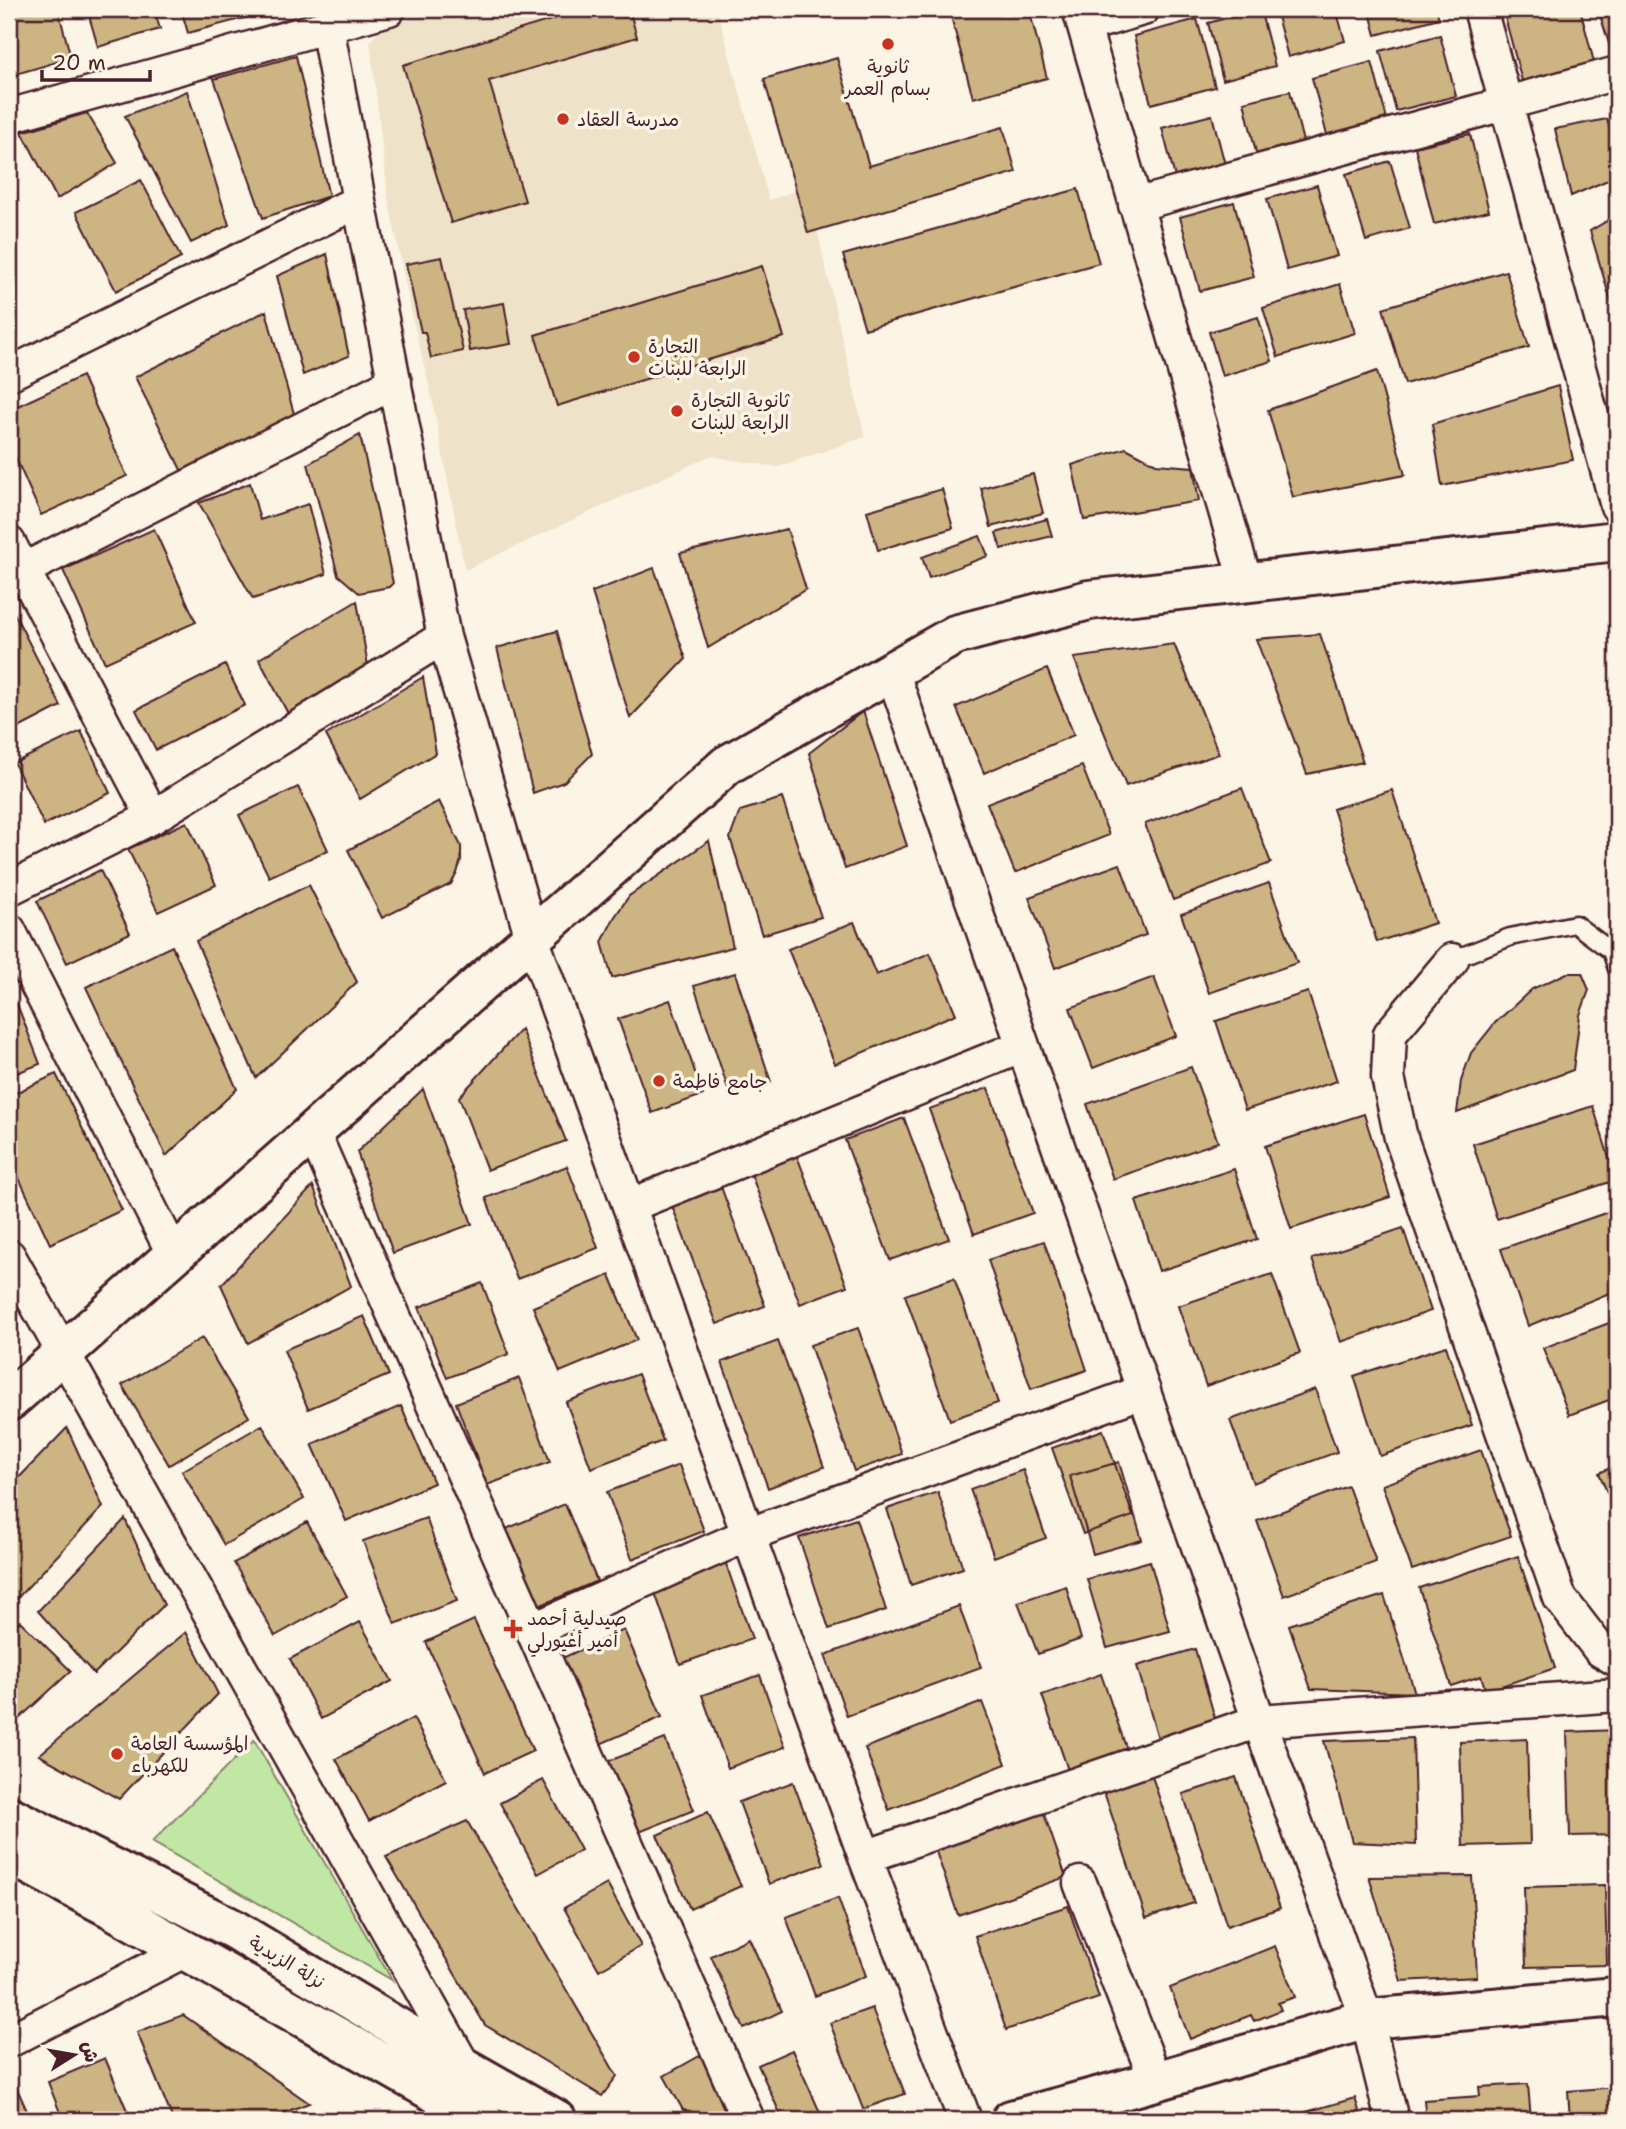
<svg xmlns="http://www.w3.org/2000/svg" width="1626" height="2129" font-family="'Shantell Sans','Playpen Sans Arabic',sans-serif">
	<rect width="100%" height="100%" fill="#fcf5e5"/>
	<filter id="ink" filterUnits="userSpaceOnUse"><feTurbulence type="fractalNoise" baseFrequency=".0143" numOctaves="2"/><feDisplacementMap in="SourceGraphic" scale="14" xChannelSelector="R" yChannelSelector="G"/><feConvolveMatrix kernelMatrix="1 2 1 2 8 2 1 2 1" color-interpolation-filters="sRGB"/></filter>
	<g filter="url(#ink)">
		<!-- built -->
		<path fill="#eee2c8" d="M441,9H717L769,200L807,187L865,437L777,467L710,456L465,570L431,393L413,321L388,197L370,41L383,28Z"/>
		<!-- green -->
		<path fill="#c0e8a4" stroke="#858468" stroke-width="2" d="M254,1740L392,1980L152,1842Z"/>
		<!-- building -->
		<path fill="#ccb483" stroke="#4a1f2b" stroke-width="2" d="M9,9H58L71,58L9,76Z
			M87,9H154L160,29L98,47Z
			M181,9H278L188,33Z
			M587,9H629L637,37L489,81L525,201L451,223L403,65Z
			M949,9H1029L1047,78L973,98Z
			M1260,9L1275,66L1223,80L1208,23Z
			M1275,9H1336L1345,41L1288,57Z
			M1369,9H1436L1439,18L1376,35Z
			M1509,9H1580L1594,62L1522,81L1503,10Z
			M1598,9H1617V59H1614Z
			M1197,19L1215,87L1151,104L1134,36Z
			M1440,35L1456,96L1396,111L1380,51Z
			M296,56L329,196L263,218L214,79Z
			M837,58L869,166L1003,127L1016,172L808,233L764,79Z
			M1372,62L1388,123L1328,139L1312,78Z
			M187,91L229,225L191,243L125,116Z
			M1290,91L1306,153L1259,165L1244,102Z
			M87,113L117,163L57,199L22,132Z
			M1212,115L1228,176L1178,189L1162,128Z
			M1607,119L1617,155V176L1571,196L1555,129Z
			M1470,134L1489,211L1434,224L1415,147Z
			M1390,161L1410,228L1366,241L1346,174Z
			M141,180L181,258L116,291L76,212Z
			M1317,185L1337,256L1287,270L1267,199Z
			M1078,189L1099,263L865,329L843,255Z
			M1234,202L1254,277L1200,291L1180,217Z
			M1617,215V311L1614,312L1590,231Z
			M327,254L349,356L303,375L277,276Z
			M442,257L463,351L431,358L425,332H421L406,264Z
			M762,266L784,337L557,406L535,335Z
			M1506,271L1529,347L1405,384L1383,308Z
			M1340,284L1355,333L1278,357L1263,308Z
			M504,303L511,344L470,351L463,310Z
			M266,311L297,425L186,480L135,377Z
			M1258,317L1272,361L1222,376L1209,332Z
			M1377,371L1405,475L1293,497L1268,410Z
			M82,376L127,476L41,515L9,443V410Z
			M1558,386L1573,460L1442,486L1432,424Z
			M360,435L393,583L389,587L359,593L338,575L308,464Z
			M1126,448L1156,464L1193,467L1199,501L1084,520L1072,465Z
			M1033,474L1043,513L991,527L981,488Z
			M250,483L260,520L308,504L326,574L253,599L199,503Z
			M942,489L953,528L878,550L867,511Z
			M1047,519L1052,536L1001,549L996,533Z
			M154,529L196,622L105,663L63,570Z
			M787,529L806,589L708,648L680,553Z
			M980,536L988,556L929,578L922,557Z
			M654,568L686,659L630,718L592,592Z
			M357,601L370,678L293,723L259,659Z
			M14,613L61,706L9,733V616Z
			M557,631L592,754L564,782L533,793L497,648Z
			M1320,634L1363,762L1307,774L1256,639Z
			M1174,644L1219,754L1126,786L1074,658Z
			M225,665L245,705L156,750L136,710Z
			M1047,669L1074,735L984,773L956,707Z
			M423,677L436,753L360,799L326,735Z
			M863,711L907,846L845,869L809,753Z
			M81,731L110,793L44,825L14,763Z
			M1082,766L1109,835L1015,873L987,803Z
			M298,787L328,850L269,877L239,815Z
			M1242,788L1271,863L1173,900L1145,824Z
			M1392,790L1435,923L1377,942L1333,809Z
			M782,798L821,917L762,935L730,838L740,811Z
			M439,801L461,846V860L457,873L451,884L382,918L348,850Z
			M187,822L216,885L158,912L128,849Z
			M709,841L733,947L612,978L602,942L614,918L629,896Z
			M1120,864L1146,935L1055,968L1029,897Z
			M100,870L130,933L67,963L37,901Z
			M1269,883L1297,963L1209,993L1181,914Z
			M309,885L357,982L256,1078L196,941Z
			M854,922L876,975L930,953L956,1014L835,1064L788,949Z
			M172,946L237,1089L166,1156L86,987Z
			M735,973L771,1082L730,1095L694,986Z
			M1567,973H1582L1589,990L1580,1015L1573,1070L1457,1113L1461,1081L1471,1053L1495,1023L1532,989Z
			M1154,977L1176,1036L1093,1068L1070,1008Z
			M1308,992L1337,1081L1245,1110L1216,1021Z
			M670,1000L703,1095L652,1113L618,1019Z
			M17,1004L40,1064L9,1076V1007Z
			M521,1029L566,1141L487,1170L459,1097Z
			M1191,1067L1218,1142L1113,1179L1087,1104Z
			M56,1074L122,1210L50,1244L9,1157V1096Z
			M988,1088L1033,1213L974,1234L929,1109Z
			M423,1089L472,1224L393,1253L357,1152Z
			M1593,1106L1616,1180L1497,1219L1473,1144Z
			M1364,1114L1390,1197L1291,1229L1265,1146Z
			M904,1118L949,1239L890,1260L845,1140Z
			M797,1156L847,1286L800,1304L751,1174Z
			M567,1166L598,1248L517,1279L486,1198Z
			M1234,1169L1257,1239L1159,1271L1136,1201Z
			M720,1184L765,1306L717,1324L671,1203Z
			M313,1186L351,1286L248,1343L221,1285Z
			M1617,1209V1290L1528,1326L1501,1249Z
			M1403,1228L1431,1311L1341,1342L1312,1259Z
			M1044,1241L1087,1370L1031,1389L988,1260Z
			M1272,1274L1300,1353L1206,1386L1178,1306Z
			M610,1275L637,1340L560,1372L533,1307Z
			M954,1278L998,1403L950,1420L905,1295Z
			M482,1283L509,1354L447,1378L419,1307Z
			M364,1316L389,1375L308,1409L284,1350Z
			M1617,1320V1397L1569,1415L1543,1348Z
			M858,1328L902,1454L854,1471L810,1345Z
			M202,1338L249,1417L169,1465L122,1385Z
			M778,1341L824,1467L768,1488L722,1362Z
			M1446,1346L1472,1425L1380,1456L1354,1376Z
			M638,1374L663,1441L591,1468L566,1402Z
			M519,1378L550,1462L487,1485L456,1403Z
			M1315,1389L1337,1452L1253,1483L1230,1420Z
			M401,1406L434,1483L346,1521L312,1444Z
			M262,1425L304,1499L224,1545L182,1471Z
			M67,1428L103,1507L9,1607V1488Z
			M1103,1430L1133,1516L1083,1534L1052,1448Z
			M1481,1450L1511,1536L1412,1570L1382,1485Z
			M1119,1462L1142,1540L1093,1554L1070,1476Z
			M679,1465L704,1531L632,1559L607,1492Z
			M1617,1465V1516L1599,1473Z
			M1023,1470L1046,1538L994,1557L970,1489Z
			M1348,1486L1376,1562L1284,1596L1257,1521Z
			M938,1492L963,1568L911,1585L887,1509Z
			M565,1504L597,1581L539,1606L506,1529Z
			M426,1518L457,1601L395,1624L363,1541Z
			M125,1519L164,1605L94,1674L38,1611Z
			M856,1519L886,1610L829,1629L799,1538Z
			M307,1522L347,1596L275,1636L234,1563Z
			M1518,1556L1555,1668L1486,1691L1481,1676L1451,1686L1419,1588Z
			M725,1561L752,1639L680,1664L653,1587Z
			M1150,1561L1170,1631L1107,1648L1087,1579Z
			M1066,1586L1081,1639L1038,1654L1018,1602Z
			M1384,1595L1415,1693L1311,1689L1289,1625Z
			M959,1606L981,1667L847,1716L825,1655Z
			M474,1620L533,1751L485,1773L426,1642Z
			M20,1621L71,1671L9,1728V1631Z
			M360,1622L392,1681L321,1719L290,1659Z
			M624,1630L662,1717L598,1745L560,1659Z
			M186,1632L218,1694L119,1799L39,1755Z
			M1195,1649L1217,1725L1159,1742L1137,1666Z
			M1101,1674L1127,1750L1068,1770L1042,1695Z
			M760,1675L785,1747L728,1768L702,1695Z
			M982,1702L1006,1764L889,1810L865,1748Z
			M413,1718L446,1780L369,1821L336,1759Z
			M1617,1730V1835L1570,1836L1567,1732Z
			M1413,1738L1416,1845L1352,1842L1324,1741Z
			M665,1739L694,1810L637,1833L609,1761Z
			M1527,1739L1530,1844L1463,1846L1460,1742Z
			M1150,1770L1194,1903L1146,1918L1102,1786Z
			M1236,1777L1280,1908L1227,1926L1183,1794Z
			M543,1780L581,1850L538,1874L500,1803Z
			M793,1782L824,1864L769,1884L739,1802Z
			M1042,1808L1066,1877L958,1915L934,1846Z
			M708,1812L741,1886L690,1909L657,1835Z
			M467,1821L617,2076L602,2096L485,2025L386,1857Z
			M1472,1876L1477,1977L1401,1981L1369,1877Z
			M607,1884L641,1946L599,1970L564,1908Z
			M1605,1885L1607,1965L1526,1967L1524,1887Z
			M838,1898L866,1976L815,1996L786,1917Z
			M1068,1906L1099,1998L1006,2030L975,1936Z
			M749,1938L782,2011L744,2029L711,1956Z
			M1275,1946L1295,1997L1278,2003L1281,2010L1254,2021L1251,2015L1190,2039L1170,1988Z
			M872,2008L905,2094L863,2109L830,2023Z
			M183,2015L309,2103L265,2120H173L137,2032Z
			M792,2050L823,2119L821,2120H783L758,2065Z
			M703,2054L734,2110L720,2118L683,2110L664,2076Z
			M105,2058L131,2120H63L48,2082Z
			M15,2084L31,2120H9V2087Z
			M1528,2084L1531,2120H1426L1424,2100L1480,2096L1479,2087Z
			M1617,2087V2120H1570L1568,2091Z
			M1355,2098L1362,2120H1308L1306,2112Z"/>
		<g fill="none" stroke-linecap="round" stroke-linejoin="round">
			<defs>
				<path id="service" d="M1452,960L1510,937L1575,924L1611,951L1617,969"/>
				<path id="minor" d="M1079,9L1246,583
					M1480,9L1617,506
					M327,26L359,201L444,637L532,938L865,1857L965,2120
					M1084,26L1143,9
					M9,116L389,9
					M1135,205L1617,73
					M9,374L359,201
					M9,543L153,817
					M9,577L395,382
					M892,671L1259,1721L1367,2019L1392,2120
					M9,889L153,817L444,637
					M9,930L174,1255
					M1452,960L1390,1034L1388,1077L1401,1138L1560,1598L1600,1650L1617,1660
					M313,1132L748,2120
					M629,1206L1023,1046
					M9,1256L465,2068
					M532,1630L747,1535L1144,1391
					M865,1857L1259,1721L1617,1695
					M1080,1883L1156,2081
					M9,2041L186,1950"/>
				<path id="tertiary" d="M9,1401L727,765L955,635L1089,600L1617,541"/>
				<path id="secondary" d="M9,1816L233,1929L465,2068L557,2120
					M9,1854L109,1907L483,2120
					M1011,2120L1156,2081L1367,2019L1617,1997"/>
			</defs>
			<!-- service casing -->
			<use href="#service" stroke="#4a1f2b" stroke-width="21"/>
			<!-- minor casing -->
			<use href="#minor" stroke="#4a1f2b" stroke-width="37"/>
			<!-- tertiary casing -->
			<use href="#tertiary" stroke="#4a1f2b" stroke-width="44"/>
			<!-- secondary casing -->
			<use href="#secondary" stroke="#4a1f2b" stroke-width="44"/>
			<!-- service -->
			<use href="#service" stroke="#fcf5e5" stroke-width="16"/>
			<!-- minor -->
			<use href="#minor" stroke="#fcf5e5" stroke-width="32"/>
			<!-- tertiary -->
			<use href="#tertiary" stroke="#fcf5e5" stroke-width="38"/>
			<!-- secondary -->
			<use href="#secondary" stroke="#fcf5e5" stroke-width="38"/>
		</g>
	</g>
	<!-- markers -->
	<g fill="#c8321e" stroke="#fcf5e5" stroke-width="2.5">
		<circle cx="888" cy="44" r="7"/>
		<circle cx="563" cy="119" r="7"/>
		<circle cx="634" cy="357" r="7"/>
		<circle cx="677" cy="411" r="7"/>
		<circle cx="659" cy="1081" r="7"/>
		<path d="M509.5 1618.5h7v7h7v7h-7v7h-7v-7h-7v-7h7z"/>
		<circle cx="117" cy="1754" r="7"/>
	</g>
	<g text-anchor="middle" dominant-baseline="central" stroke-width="7" stroke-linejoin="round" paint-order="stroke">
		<!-- poi labels -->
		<g font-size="19" fill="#4a1f2b" stroke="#fcf5e5" text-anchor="start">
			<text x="888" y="66" text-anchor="middle">ثانوية<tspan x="888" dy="22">بسام العمر</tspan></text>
			<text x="577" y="119">مدرسة العقاد</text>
			<text x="648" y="346">التجارة<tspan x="648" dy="22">الرابعة للبنات</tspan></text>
			<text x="691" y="400">ثانوية التجارة<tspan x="691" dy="22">الرابعة للبنات</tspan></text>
			<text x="673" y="1081">جامع فاطمة</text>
			<text x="527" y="1618">صيدلية أحمد<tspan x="527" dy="22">أمير أغيورلي</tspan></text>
			<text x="131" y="1743">المؤسسة العامة<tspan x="131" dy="22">للكهرباء</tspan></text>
		</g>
		<!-- street labels -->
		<g font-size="19" fill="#4a1f2b" stroke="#fcf5e5">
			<text transform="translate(287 1962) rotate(31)">نزلة الزبدية</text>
		</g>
	</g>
	<!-- margin -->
	<rect width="1626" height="2129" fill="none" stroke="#fcf5e5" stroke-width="35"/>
	<rect x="18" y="18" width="1591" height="2094" fill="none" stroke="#4a1f2b" stroke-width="2.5" filter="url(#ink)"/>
	<!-- north arrow -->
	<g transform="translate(74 2055) rotate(79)" stroke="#fcf5e5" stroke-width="5" paint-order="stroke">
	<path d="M0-5L12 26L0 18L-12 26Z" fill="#4a1f2b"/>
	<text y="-10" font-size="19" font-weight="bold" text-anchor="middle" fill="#4a1f2b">ش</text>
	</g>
	<!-- scale -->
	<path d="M42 70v10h108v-10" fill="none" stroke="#4a1f2b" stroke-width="3.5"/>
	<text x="52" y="70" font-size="21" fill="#4a1f2b" stroke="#fcf5e5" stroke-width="5" paint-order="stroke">20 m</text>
</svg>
